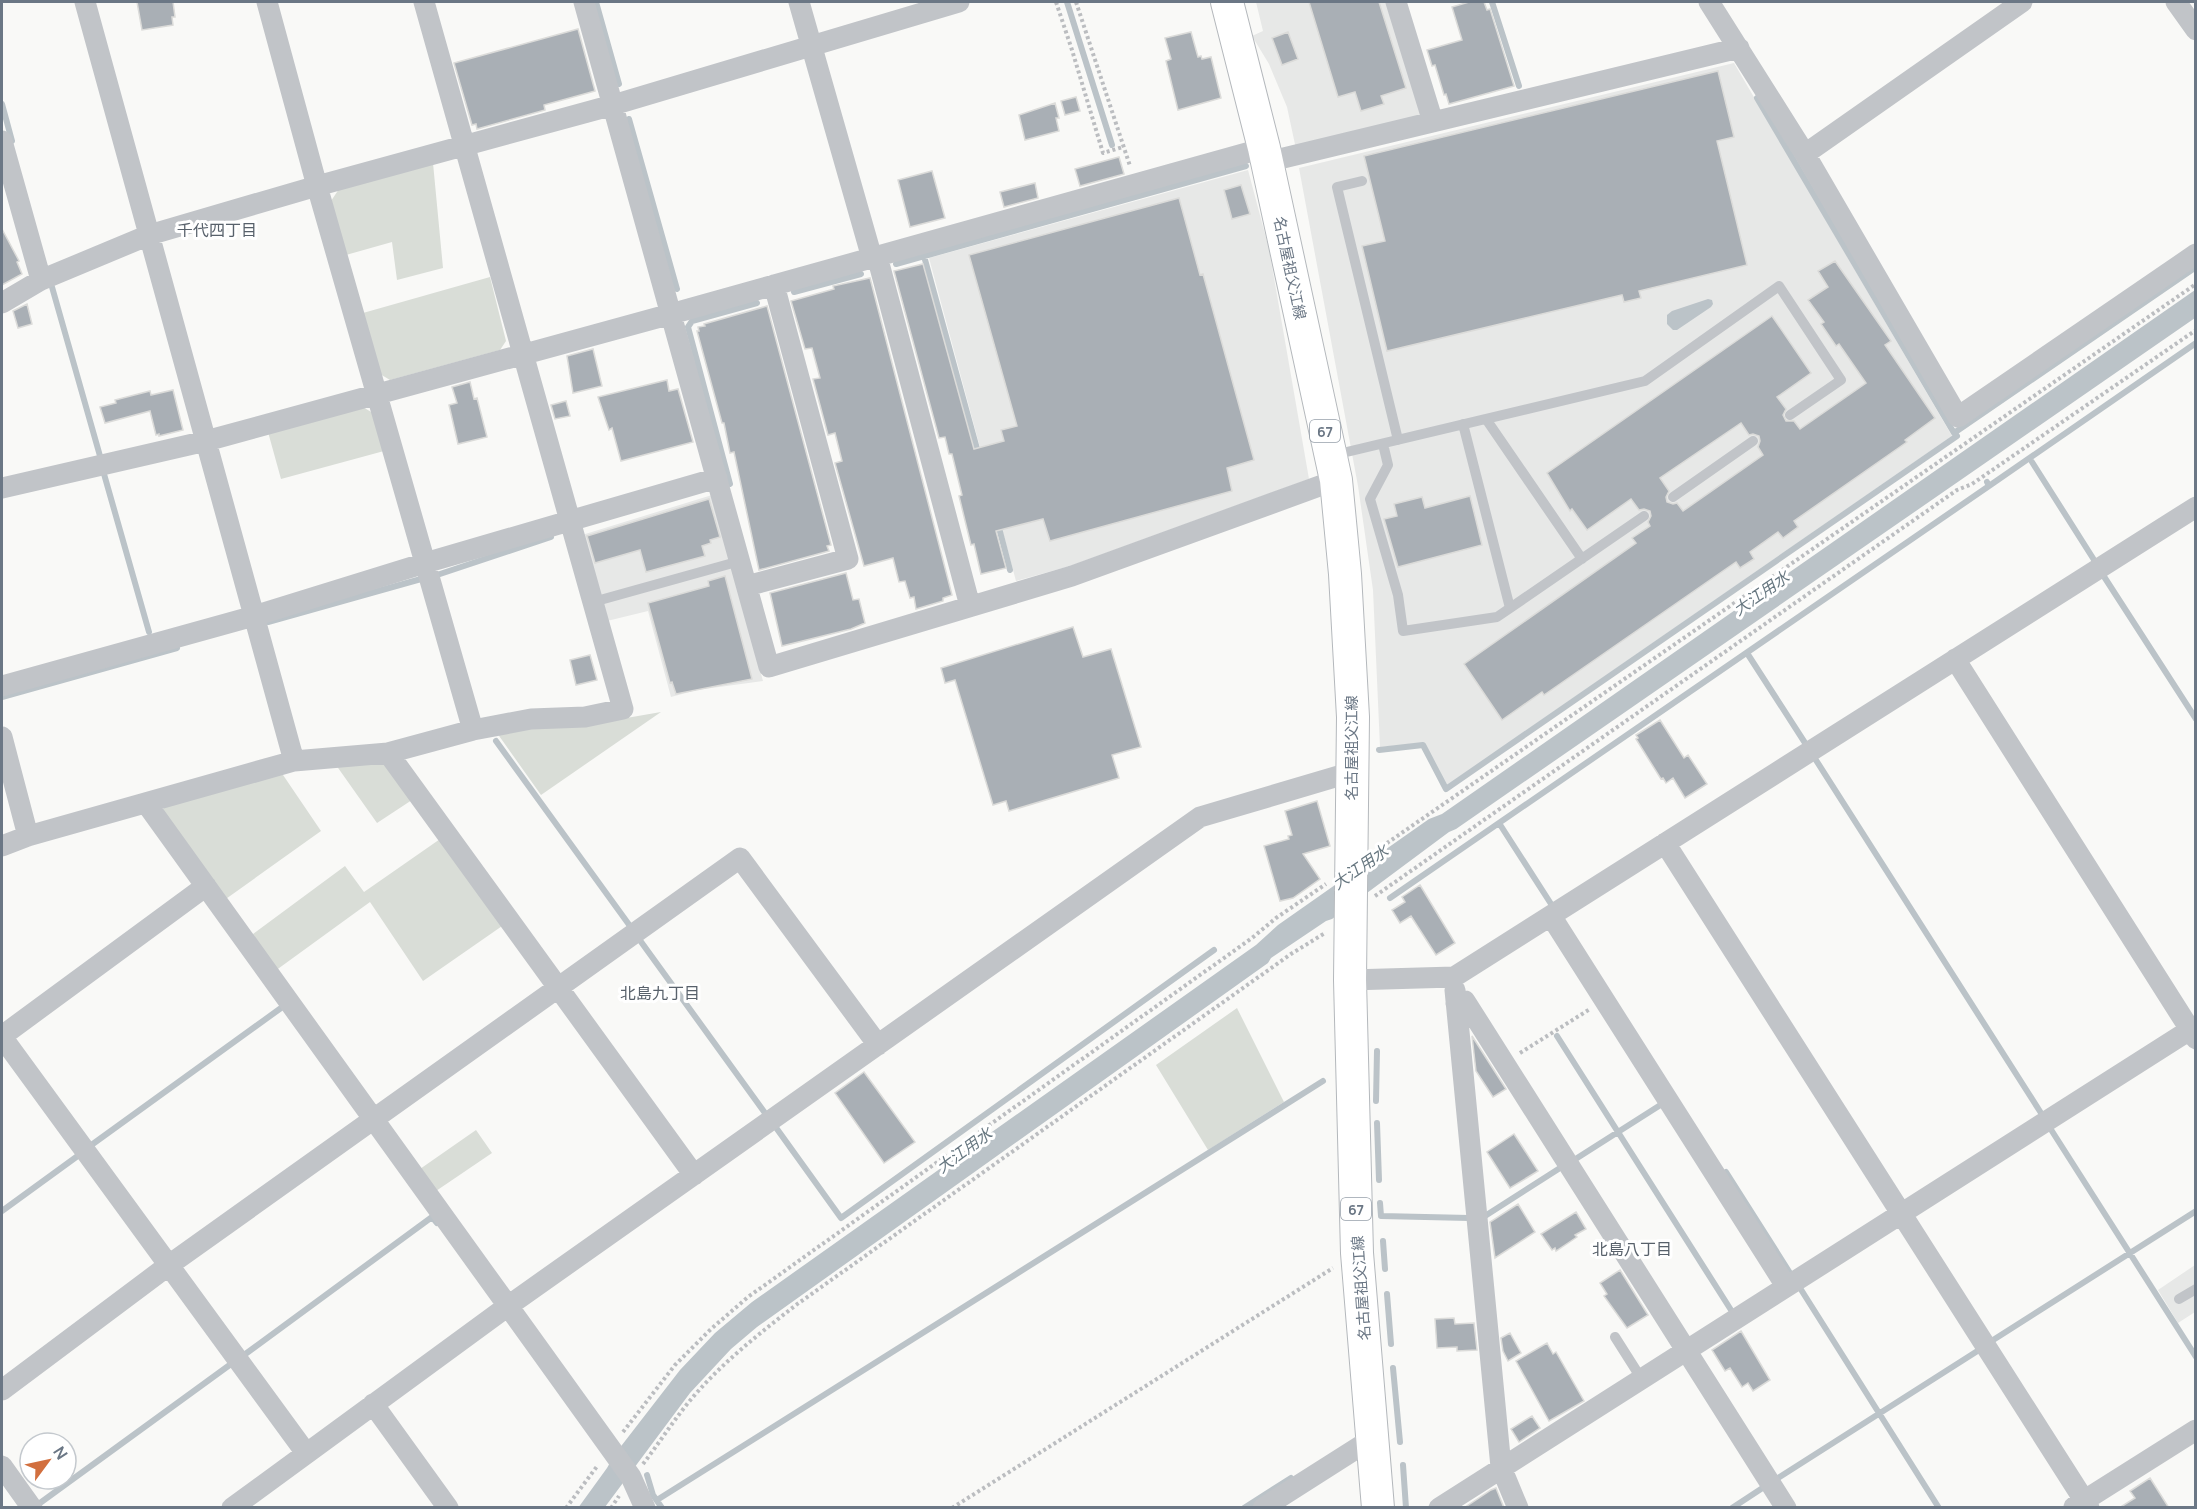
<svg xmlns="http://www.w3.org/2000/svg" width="2197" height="1509" font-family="Manrope,'Noto Sans JP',sans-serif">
	<rect width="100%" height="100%" fill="#f9f9f7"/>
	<!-- built -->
	<path fill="#e7e8e7" d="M1256,2H1387L1422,113L1415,121L1296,149L1287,107L1269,64L1252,36L1263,31Z
		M1734,63L1952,436L1446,786L1424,743L1380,747L1373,590L1358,486L1299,168Z
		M1248,170L1269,249L1309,479L1070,566L1016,581L929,258Z
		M712,495L763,681L697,690L671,697L648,611L607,621L582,535Z
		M2195,1265V1312L2178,1323L2158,1290Z"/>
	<!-- green -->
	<path fill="#d9ddd7" d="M433,163L443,268L397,280L392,242L346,255L331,201L339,189Z
		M490,277L506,341L500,350L390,380L380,374L363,313Z
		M361,406L373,413L384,451L281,479L268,432Z
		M661,712L541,795L497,733L532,728L586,725Z
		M381,760L415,798L377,823L336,765Z
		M281,772L321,831L223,901L161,815L165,805Z
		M443,837L505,924L423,981L370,902L275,971L249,937L345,866L364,892Z
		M1237,1008L1284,1102L1208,1150L1156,1065Z
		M476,1130L492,1153L436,1191L420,1169Z"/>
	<!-- water -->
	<path fill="#bbc3c8" d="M2195,290V318L1456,829L1449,832L1332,919L1326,921L1271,958L1268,963L757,1327L731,1349L690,1393L605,1507L578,1508L607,1468L615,1454L680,1370L715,1333L752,1302L1256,945L1278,925L1429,819L1442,814Z
		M1708,299L1712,300L1713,304L1711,307L1677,330H1673L1667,324V315L1672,311Z"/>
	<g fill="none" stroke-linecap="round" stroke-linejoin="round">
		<!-- stream -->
		<path stroke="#bbc3c8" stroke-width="6" d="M596,2L619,84
			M1067,2L1112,145
			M1492,2L1519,86
			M1757,98L1954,433
			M2,104L12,141
			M629,119L677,289
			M924,256L979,456
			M896,264L1246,166
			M52,287L100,456
			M794,292L861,274
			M1957,436L1954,433L2196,267
			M2032,462L2096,563
			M104,474L149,632
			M730,484L688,327L692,321L757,303
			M1989,486L2196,343
			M998,524L1010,570
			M437,575L551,537
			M2103,575L2196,719
			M268,622L421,579
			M1747,653L1807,746
			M2,697L177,648
			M496,741L630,926
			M1379,750L1423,745L1446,789L1957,436
			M1814,757L2041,1113
			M1499,823L1553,907
			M1390,898L1989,486L1987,482
			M639,939L765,1113
			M1557,1036L1731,1310
			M1376,1101L1377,1051
			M1377,1123L1379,1180
			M2050,1128L2196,1357
			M777,1129L841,1218L1214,950
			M90,1146L281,1008
			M1574,1160L1662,1104
			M1726,1172L1790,1273
			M1380,1203L1381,1216L1469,1218
			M2,1211L79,1155
			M1485,1216L1560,1168
			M1383,1241L1385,1269
			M1800,1288L1939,1508
			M1387,1294L1391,1344
			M1990,1342L2196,1211
			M244,1355L432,1217L437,1223
			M1393,1368L1400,1442
			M1403,1465L1406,1508
			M647,1475L653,1495L662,1508
			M1778,1478L1979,1350
			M657,1500L1323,1081
			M40,1503L231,1364
			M1244,1508L1291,1478
			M1732,1508L1764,1487"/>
	</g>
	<!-- building -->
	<path fill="#a9afb5" stroke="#dbdbd9" stroke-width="1.5" fill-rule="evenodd" d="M137,2H173L175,17H172L173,25L142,30Z
		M1309,2H1379L1406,88L1381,96L1384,104L1361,111L1355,92L1338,97Z
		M1469,2H1484L1487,10L1490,9L1514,86L1449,104L1446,94L1444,95L1435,65L1432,66L1427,50L1462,40L1452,7Z
		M578,29L595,91L544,105L545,110L477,129L476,124L472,125L454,63Z
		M1191,32L1198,57L1201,56L1202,59L1211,57L1221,98L1178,110L1166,61L1171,59L1165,38Z
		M1288,32L1298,59L1282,65L1272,38Z
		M1718,71L1734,137L1717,141L1747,265L1639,291L1641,298L1624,302L1622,295L1387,351L1362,246L1385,241L1364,156Z
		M1076,97L1080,111L1065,115L1061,101Z
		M1055,103L1059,118H1056L1059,131L1025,140L1019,115Z
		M1119,157L1124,174L1080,186L1075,169Z
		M932,171L945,218L910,227L898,180Z
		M1035,183L1038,198L1004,207L1000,192Z
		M1241,185L1250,214L1232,219L1224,190Z
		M1179,198L1200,275L1203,274L1254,460L1227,468L1232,491L1050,541L1043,519L996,531L1006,568L981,574L974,544L971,545L959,496L962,495L952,454H949L945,437L939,438L894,271L923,264L974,449L1004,441L1001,430L1017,426L969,255Z
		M2,229L19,261L17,262L22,274L2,285Z
		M1835,261L1891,341L1885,345L1935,418L1905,440L1907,442L1794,521L1798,527L1783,538L1778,532L1750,552L1754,559L1740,568L1736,562L1544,695L1542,692L1502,720L1464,664L1636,543L1632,538L1650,526L1648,522L1651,516L1650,511L1644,509L1639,510L1631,499L1587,530L1572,509L1570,511L1547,473L1772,316L1811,373L1777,397L1786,409L1783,415L1786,421H1794L1800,429L1866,383L1839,344L1836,346L1821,324L1824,322L1808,300L1828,287L1818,271ZM1741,423L1749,435L1753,434L1759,436L1760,441L1758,447L1763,455L1683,511L1677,503L1673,504L1667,502L1666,497L1669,491L1660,478Z
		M870,278L952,595L943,598V601L916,609L914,597L910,598L905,581L899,582L893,558L864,566L835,463L842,461L835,433L828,435L813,379L820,378L812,348L805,349L791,301L834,289L833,286Z
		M27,304L32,324L18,328L13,311Z
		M767,306L831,545L827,546L829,551L759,570L734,452L730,453L724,423H722L697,331H699L698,327L705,326L704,324Z
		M593,349L602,386L573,393L567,356Z
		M667,380L669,391L678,389L693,442L621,461L612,428L609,430L598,397Z
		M470,382L474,399L477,398L487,437L458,444L449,405L457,403L452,387Z
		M173,390L183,430L159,436V434L156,435L150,411L105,423L100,407L116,403L115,400L150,391L151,395Z
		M566,401L570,416L555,419L551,405Z
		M1470,496L1482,545L1398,567L1384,519L1397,516L1394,504L1422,497L1425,508Z
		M709,499L720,537L710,540L711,543L702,546L705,556L646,572L640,550L595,563L587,536Z
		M846,573L853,600L859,599L865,623L851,629L782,646L770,593Z
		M725,576L752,679L676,694L672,682L670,683L648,603L709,586L708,581Z
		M1073,627L1083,657L1111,649L1141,747L1112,755L1119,778L1009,811L1006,801L993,805L955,680L945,683L941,668Z
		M590,655L597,680L576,685L570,660Z
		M1660,720L1684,758L1688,755L1707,784L1685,798L1673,778L1666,783L1663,778L1661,779L1636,739L1638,738L1636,735Z
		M1317,801L1330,846L1303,854L1320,879L1293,898L1280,901L1264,846L1289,839L1288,836L1292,835L1285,811Z
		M1420,885L1455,943L1436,955L1411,916L1400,923L1392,910L1405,902L1402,897Z
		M1472,1036L1506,1089L1493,1097L1476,1071Z
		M864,1072L915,1142L884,1163L835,1093Z
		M1514,1134L1538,1171L1510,1188L1487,1152Z
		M1518,1204L1535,1232L1495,1258L1490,1222Z
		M1576,1212L1586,1229L1575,1235L1577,1237L1556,1251L1555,1248L1552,1250L1541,1234Z
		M1620,1270L1648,1315L1627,1328L1604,1296L1607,1294L1600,1283Z
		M1454,1318L1455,1324L1474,1323L1477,1350L1457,1351V1347L1437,1348L1435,1319Z
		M1741,1331L1770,1380L1753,1391L1748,1383L1742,1387L1730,1368L1725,1371L1712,1350Z
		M1510,1333L1521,1353L1508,1361L1503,1351L1501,1338Z
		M1547,1343L1553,1354L1556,1352L1584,1401L1549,1421L1516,1361Z
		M1532,1416L1540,1428L1519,1442L1511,1429Z
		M2150,1478L2169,1508H2119L2135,1498L2130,1491Z
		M1496,1488L1504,1508H1464L1491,1490Z"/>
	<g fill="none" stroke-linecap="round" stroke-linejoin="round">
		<defs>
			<path id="primary" d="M1227,2L1264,148L1336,480L1345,574L1353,717L1350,980L1357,1253L1378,1508"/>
		</defs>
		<!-- primary casing -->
		<use href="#primary" stroke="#b4b8bc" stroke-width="34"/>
		<!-- path -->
		<path stroke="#bbbdc0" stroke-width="4" stroke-dasharray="3 3" stroke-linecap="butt" d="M1056,2L1072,50L1103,153L1123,147
			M1076,2L1130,166
			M1377,850L2196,284
			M1375,896L1957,490L1972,484L2196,330
			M1520,1053L1590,1009
			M623,1432L675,1365L711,1329L748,1297L1252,938L1276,918L1326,884
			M643,1464C660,1442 675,1418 693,1397C723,1362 760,1333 796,1305L1291,954L1325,933
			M566,1508L598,1465
			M611,1508L619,1496
			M952,1508L1333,1268"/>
		<!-- service -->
		<path stroke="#c1c4c8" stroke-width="10" d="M1362,181L1337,187L1398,440
			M1486,419L1582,559
			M1463,424L1510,608
			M1383,444L1388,465L1370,499L1398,595L1403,631L1497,617L1644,516
			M1334,455L1645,381L1779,286L1841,380L1790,415
			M1673,497L1753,441
			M593,602L740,561
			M2179,1299L2196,1289
			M1615,1337L1641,1378"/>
		<!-- minor -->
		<path stroke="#c1c4c8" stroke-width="21" d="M85,2L294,761
			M267,2L317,186L473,730
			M584,2L769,667L1072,576L1336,480
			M799,2L872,258
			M1396,2L1433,122
			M1709,2L1805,154L1958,417L2196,254
			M2176,2L2196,30
			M2,141L41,280
			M1805,154L2022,2
			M1267,162L1739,48
			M877,256L970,606
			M2,303L41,280L149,235L317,186L613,105L959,2
			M2,488L206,441L671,314L1264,148
			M747,586L848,559L774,285
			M1955,659L2196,1039
			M2,686L254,616L425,563L717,478
			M2,737L28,836
			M388,753L694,1175
			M146,803L631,1477L645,1508
			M1665,843L2089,1508
			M2,846L28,836L294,761L388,753L473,730L531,719L585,717L623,709L424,2
			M1551,916L1786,1286
			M1350,980L1454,977L2196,507
			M1455,990L1501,1467L1518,1508
			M1456,1003L1465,1001L1786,1508
			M2,1036L206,886
			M2,1037L306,1453
			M2,1390L169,1265L740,858L878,1045
			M373,1404L448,1508
			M2,1466L32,1508
			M2074,1507L2196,1430
			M232,1508L508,1306L1200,817L1352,772
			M1263,1508L1373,1438
			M1439,1508L2196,1026"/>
		<!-- primary -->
		<use href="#primary" stroke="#fff" stroke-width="32"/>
	</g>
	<g text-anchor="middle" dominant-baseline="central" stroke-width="6" stroke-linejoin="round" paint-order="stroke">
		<!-- shield labels -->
		<g fill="#fff" stroke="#97a0aa" stroke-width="1.5">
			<rect x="1310" y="420" width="30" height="22" rx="4.5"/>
			<rect x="1341" y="1198" width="30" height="22" rx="4.5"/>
		</g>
		<g font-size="14" font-weight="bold" fill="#6b7785">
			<text x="1325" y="431">67</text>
			<text x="1356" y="1209">67</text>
		</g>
		<!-- street labels -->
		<g font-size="15" fill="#6b7785" stroke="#fff">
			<text transform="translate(1290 268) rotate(78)">名古屋祖父江線</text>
			<text transform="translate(1351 748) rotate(-90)">名古屋祖父江線</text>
			<text transform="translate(1361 1288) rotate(-94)">名古屋祖父江線</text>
		</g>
		<!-- neighbourhood labels -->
		<g font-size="16" fill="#58616b" stroke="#fff">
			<text x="217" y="230">千代四丁目</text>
			<text x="660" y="993">北島九丁目</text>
			<text x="1632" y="1249">北島八丁目</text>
		</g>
		<!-- water labels -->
		<g font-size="16" font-style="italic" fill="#677780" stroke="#fff">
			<text transform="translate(1761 593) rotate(-35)">大江用水</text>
			<text transform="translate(1360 867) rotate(-35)">大江用水</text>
			<text transform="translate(964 1150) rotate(-36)">大江用水</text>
		</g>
	</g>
	<!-- border -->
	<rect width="2197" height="1509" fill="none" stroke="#6b7785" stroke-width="6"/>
	<!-- north arrow -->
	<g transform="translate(48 1461) rotate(57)"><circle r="28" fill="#ffffff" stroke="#c4c9ce" stroke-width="1.5"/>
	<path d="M0-4.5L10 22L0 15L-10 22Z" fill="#d26f3e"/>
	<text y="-9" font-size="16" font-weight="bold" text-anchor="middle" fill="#6b7785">N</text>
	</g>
</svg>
